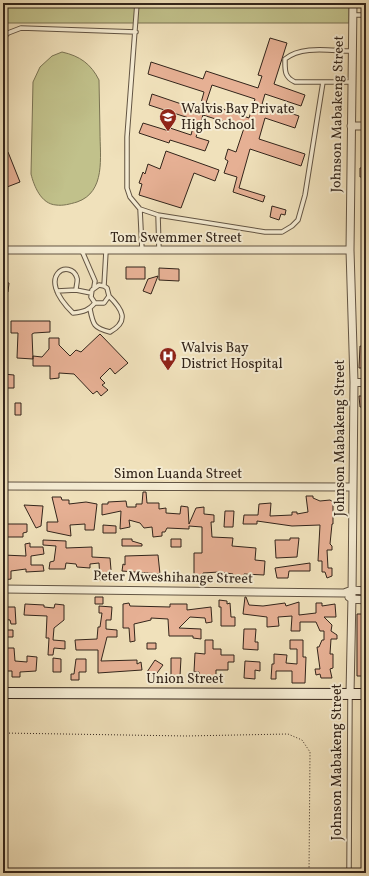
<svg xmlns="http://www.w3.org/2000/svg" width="369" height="876" font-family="Vollkorn,serif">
	<rect width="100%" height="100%" fill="#f0e1bb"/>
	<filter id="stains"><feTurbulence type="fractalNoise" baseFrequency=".005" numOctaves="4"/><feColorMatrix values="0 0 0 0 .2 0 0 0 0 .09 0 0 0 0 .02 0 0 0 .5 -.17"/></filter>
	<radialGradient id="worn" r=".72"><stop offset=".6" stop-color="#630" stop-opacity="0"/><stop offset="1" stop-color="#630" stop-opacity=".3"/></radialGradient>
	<!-- green -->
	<path fill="#c1c18b" stroke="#7a7353" d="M3,3H349V23H3Z
		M62,52C80,56 91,64 99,80C99,97 100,115 100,132C100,157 106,192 77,202C70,204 63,206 56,205C41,204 34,186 31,174L33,82L40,67L52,56Z"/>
	<!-- building -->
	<path fill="#e6b094" stroke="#33251b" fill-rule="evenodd" d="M270,38L287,43L274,84L305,95L301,106L265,94L262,104L299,116L295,128L265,118L259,139L305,154L301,166L250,149L239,188L265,196L263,202L233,192L237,177L224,173L228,161L225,159L228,149L236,152L244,128L203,115L196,137L209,141L205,151L170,140L169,143L139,133L143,123L169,131L170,128L191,135L195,120L149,105L152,94L199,110L204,92L148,74L151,62L203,79L206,71L258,88L262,76L258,75ZM212,85L255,99L249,118L206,103Z
		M166,151L219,170L215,181L194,173L181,208L139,195L142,184L139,183L143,172L145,174L148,164L160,169Z
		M8,152L20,182L7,187L3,178V153Z
		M366,167V177H360V168Z
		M272,206L286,210L285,215L281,214L279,220L270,217Z
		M126,267H145V279H126Z
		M159,268L179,269V281L159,280Z
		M158,276L151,294L143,291L148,279Z
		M3,282L9,283L8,292L3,291Z
		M11,321H50V332L34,333L32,334L33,359L17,358L18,333H11Z
		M100,334L128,363L115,374L110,368L100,378L105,383L102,385L108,390L101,396L97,391L93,394L74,374L59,373V378L50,379V366H33V356L42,357L49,349V338H59V345L70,356L76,350L81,352Z
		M360,346L366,347V368H359Z
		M3,374L14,375V388H3Z
		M359,396H366V407H360Z
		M15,403H21V415H15Z
		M143,492H146L147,503H159V509L166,508V513L180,514L181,506L188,507L189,524L196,508L204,507V514L214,515V522H211L212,537L233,538L232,546L256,548L255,560L265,561L264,575L244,574V577H233V574L219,572L203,573L202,578L194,577V553H202V527L189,526V529L167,528L165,532H162V536L153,537L152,527L144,528L140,523L129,520L130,527L120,529L121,511L102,515V504H108V502L126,501L127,507H136V504H142Z
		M306,496H313V498L320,501L330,500L333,502V524H332L330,544L332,546V550H327L328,568H332V576L327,578L325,572H322V561H318L320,525L292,526L257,521V524H243L244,515H258L259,504L271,503L270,516L292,515V512H297V514L308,512Z
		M52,497H61L62,500H69V504L86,502L97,504L94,530H85V524L70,525L71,536L47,531V522H58Z
		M24,505L43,506L41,526L36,528Z
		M225,511H234L233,527H224Z
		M3,524H27V532L23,533V537H3Z
		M103,525L116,526V533H103Z
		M290,538H299L297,557L276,558L275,540H290Z
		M122,539H132V541L142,544V546H122Z
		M171,539H181V547H171Z
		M43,540L66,541V548L92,547V557L110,558L111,570L107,572L108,579L100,580L99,563L90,564V568L77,567L76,564L66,563L65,569H49L50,562L54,561L56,546L43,545Z
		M30,543V547H43L44,554L31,556V565H43L44,571L26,572V569L11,571V579L3,580V555L26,556L25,544Z
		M158,555L160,574L122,571L123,564L125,565V556Z
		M310,563V571H289L288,578H277L275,568Z
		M95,597H103V604H95Z
		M245,597H246L249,605L263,606L285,603L286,606L299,602V615L316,613V603H322V606L335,604L336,617H324L332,625L331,631L337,635V639H331L330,654H333V668L330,669L332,678H321L320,674L316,675L315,669H320L317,647H319L322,640H324V631H320L316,622H300V631H291L292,616L278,617L279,626L267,627V617L243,614Z
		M219,600L227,601V604L230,603L231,617H235V626H221V607H219Z
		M129,603L130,606L170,607V604H187V610L211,607L212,622L206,623L205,618L190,617L179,628L201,629V639L193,638V636H169L168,619L151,618V620L134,624L135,641L130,642L129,628H123V604Z
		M25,604L44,605V607L54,608L55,604L64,605V620L54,628L53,640L65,641V649L54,648L53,655H48L49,638H46L47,616L24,615Z
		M99,606L112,607L111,620H106V629L117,630V637H107L101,661L137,660V664L141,662L142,670L98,673V650H76L75,640L97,639L98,627H100L102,613H99Z
		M3,607H15L16,624H11L10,620L3,619Z
		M357,614H366V639H364V650H366V676H357Z
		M244,629H256L255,642H258V650L243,649Z
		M3,630H13V637H3Z
		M205,640H213V649H221V655H234V662H228V670H216V680H199V672H194L195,653L205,654Z
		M290,640H303V657H306L305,683H292V671H276V679H271L272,664H274V654L287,655L286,663L297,664V649H290Z
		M147,643H156V649H147Z
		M3,648H14L15,661L27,662V656L37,657L36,671L20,672V677H12V671H3Z
		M53,658L61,659V672H53Z
		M171,658H181L180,676L171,675Z
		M76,659H86V672H79V680H71V674H74Z
		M155,660L163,665L154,677L147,672Z
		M245,661L260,662V671L255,670V679L244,678Z"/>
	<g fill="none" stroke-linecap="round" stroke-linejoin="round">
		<defs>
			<path id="service" d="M137,3L127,137V188L130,197L140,209L158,215L265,232H282L292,226L298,220L305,195L323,82
				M353,15H366
				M3,38L8,33L21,28L136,32
				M351,82H295C284,77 285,70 285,59C302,45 331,51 352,51
				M140,209L142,250
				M158,215L159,250
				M82,251L95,281L94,287
				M104,286L99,285L92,290L91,297L95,303H104L109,296L107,288L104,286L106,251
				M76,290C76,286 78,281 77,278C71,258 33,274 73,313C84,312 89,310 95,303
				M57,291L76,290L91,293
				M90,309C93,325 94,328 110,332C130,321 122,309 109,296
				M349,873L350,695"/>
			<path id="minor" d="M351,126H366
				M3,250H350
				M354,382L366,383
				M3,486L353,487
				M3,589L344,593L352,590L366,591
				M349,597L352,599L366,600
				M350,694L352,596L354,382L350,250L353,3"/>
			<path id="secondary" d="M3,693L366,694"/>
		</defs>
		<!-- service casing -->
		<use href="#service" stroke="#625443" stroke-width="5.5"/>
		<!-- minor casing -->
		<use href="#minor" stroke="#625443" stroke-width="9"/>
		<!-- secondary casing -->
		<use href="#secondary" stroke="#33251b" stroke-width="12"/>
		<!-- path -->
		<path stroke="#33251b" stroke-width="1" stroke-dasharray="1 2" stroke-linecap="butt" d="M3,733L186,736L288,734L302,740L310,752L309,873"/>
		<!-- service -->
		<use href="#service" stroke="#f5ecd3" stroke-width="3.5"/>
		<!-- minor -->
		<use href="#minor" stroke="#f5ecd3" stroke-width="7"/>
		<!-- secondary -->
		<use href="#secondary" stroke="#f5ecd3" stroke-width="10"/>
	</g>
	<!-- icons -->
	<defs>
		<symbol id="school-pin" viewBox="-11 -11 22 30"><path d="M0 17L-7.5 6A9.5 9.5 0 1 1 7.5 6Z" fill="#8f2418" stroke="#f5ecd3"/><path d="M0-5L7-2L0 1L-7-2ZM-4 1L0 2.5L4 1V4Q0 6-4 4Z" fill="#fff"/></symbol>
		<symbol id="hospital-pin" viewBox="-11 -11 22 30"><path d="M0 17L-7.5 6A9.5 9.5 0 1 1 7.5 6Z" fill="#8f2418" stroke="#f5ecd3"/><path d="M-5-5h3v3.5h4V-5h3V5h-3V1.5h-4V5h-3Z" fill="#fff"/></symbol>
	</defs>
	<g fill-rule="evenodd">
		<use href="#school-pin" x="158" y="107" width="20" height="27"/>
		<use href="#hospital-pin" x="158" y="346" width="20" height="27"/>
	</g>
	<g text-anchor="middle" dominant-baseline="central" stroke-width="4" stroke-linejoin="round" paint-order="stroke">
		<!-- poi labels -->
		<g font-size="14" fill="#33251b" stroke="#f5ecd3" text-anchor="start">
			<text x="181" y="109">Walvis Bay Private<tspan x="181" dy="16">High School</tspan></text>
			<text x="181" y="348">Walvis Bay<tspan x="181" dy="16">District Hospital</tspan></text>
		</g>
		<!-- street labels -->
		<g font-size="14" fill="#33251b" stroke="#f5ecd3">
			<text transform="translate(338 114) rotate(-89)">Johnson Mabakeng Street</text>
			<text x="176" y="238">Tom Swemmer Street</text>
			<text transform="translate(340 438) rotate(-90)">Johnson Mabakeng Street</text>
			<text x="178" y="474">Simon Luanda Street</text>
			<text transform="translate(173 578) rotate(1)">Peter Mweshihange Street</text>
			<text x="185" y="679">Union Street</text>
			<text transform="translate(337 762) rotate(-90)">Johnson Mabakeng Street</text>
		</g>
	</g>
	<!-- margin -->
	<rect width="369" height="876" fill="none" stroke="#f0e1bb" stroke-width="16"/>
	<rect x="4" y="4" width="361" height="868" fill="none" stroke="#33251b" stroke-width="2"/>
	<rect x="8" y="8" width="353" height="860" fill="none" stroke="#33251b"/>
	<rect width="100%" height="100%" filter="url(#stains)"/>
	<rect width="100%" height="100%" fill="url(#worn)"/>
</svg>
